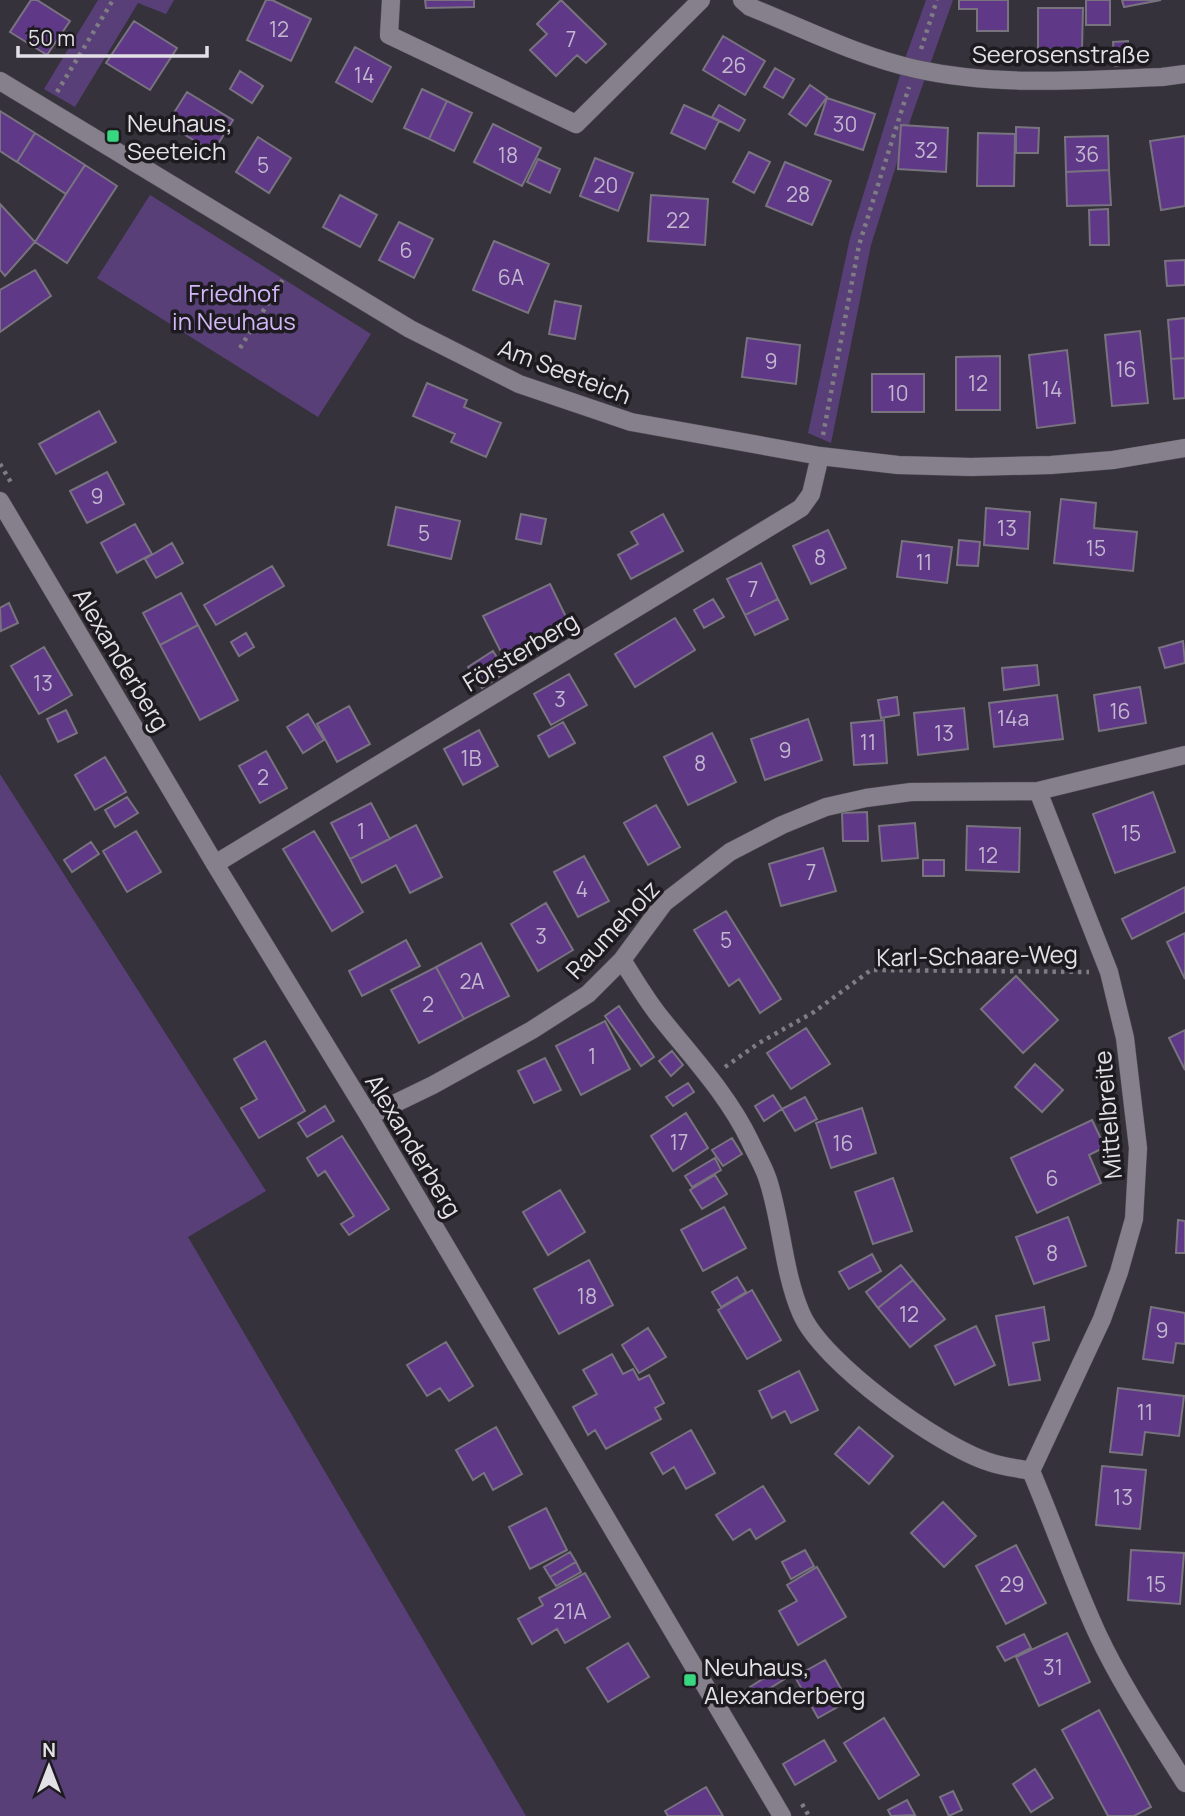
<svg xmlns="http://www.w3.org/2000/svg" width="1185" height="1816" font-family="Manrope,sans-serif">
	<rect width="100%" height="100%" fill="#36323c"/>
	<!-- green -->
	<path fill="#593f78" d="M98,0H174L166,14L138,3L75,107L44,89Z
		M926,0H953L912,115L871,245L831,443L808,433L850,238L906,56Z
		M150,195L371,334L318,417L97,278Z
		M0,774L266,1191L188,1237L526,1816H0Z"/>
	<!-- building -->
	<path fill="#5f3987" stroke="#78737f" stroke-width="2" d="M31,0H37L70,21L47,55L10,32Z
		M266,0H272L311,19L291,61L247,40Z
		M425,0H474V7L426,8Z
		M561,0L606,44L586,63L577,55L556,76L530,50L547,34L537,24Z
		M959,0H1008V31H977V9H959Z
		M1086,0H1110V25H1086Z
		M1122,0H1161L1124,7Z
		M1038,8H1083L1082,50L1038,49Z
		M134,21L177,48L150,90L106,63Z
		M723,36L765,61L745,95L703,70Z
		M1128,41L1130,64L1115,66L1113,42Z
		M355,47L391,67L372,102L336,82Z
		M775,68L794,79L783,98L764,87Z
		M240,71L263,86L252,103L230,89Z
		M810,85L827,97L806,126L789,114Z
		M422,89L447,101L429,139L404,128Z
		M187,92L233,120L213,152L167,124Z
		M827,98L875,114L863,150L815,134Z
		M447,101L472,113L454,151L429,139Z
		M684,105L719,121L705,149L671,133Z
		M719,105L745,120L739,131L712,117Z
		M0,111L35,133L17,162L0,151Z
		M493,124L541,148L522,186L474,162Z
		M901,125L948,128L946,172L898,169Z
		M1016,127L1039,128L1038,153H1016Z
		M35,133L85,165L66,194L17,162Z
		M978,133L1015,134L1014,186H977Z
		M1108,136L1109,170L1066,172L1065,137Z
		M1185,136V206L1161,210L1150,141Z
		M258,137L291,158L269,193L236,172Z
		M749,152L770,162L754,193L733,182Z
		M595,158L633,173L618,211L580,196Z
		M538,159L560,169L550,193L527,182Z
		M785,162L831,181L812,225L766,206Z
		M85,165L117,186L67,263L35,242Z
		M1109,170L1111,205L1067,206L1066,172Z
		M340,195L377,215L360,247L323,227Z
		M651,195L708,199L705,245L648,241Z
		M0,204L35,242L5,276L0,270Z
		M1108,209L1109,245H1090L1089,210Z
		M399,222L433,239L414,278L379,260Z
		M494,241L549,264L528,313L473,290Z
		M1185,260V285L1167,286L1165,261Z
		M35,270L51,296L0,332V290Z
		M555,301L581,306L575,339L549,334Z
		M1185,318V358L1171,359L1168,320Z
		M1140,331L1148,403L1112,406L1105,335Z
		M747,338L800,345L796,384L742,377Z
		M1067,350L1075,423L1037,428L1029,355Z
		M1000,356V410H956V357Z
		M1185,358V398L1174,399L1171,359Z
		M872,374H924V412H872Z
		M427,383L467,400L464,407L501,423L486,457L451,442L455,434L413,416Z
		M99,411L116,442L56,474L39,444Z
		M107,472L124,504L87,523L70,491Z
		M1061,499L1096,503L1094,528L1137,532L1133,571L1054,563Z
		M396,507L460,521L451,559L388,545Z
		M986,508L1030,512L1028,549L984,545Z
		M521,514L546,519L541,544L516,539Z
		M663,514L683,551L631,579L618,555L638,544L631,532Z
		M135,524L152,554L117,573L101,543Z
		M828,530L846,568L811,584L793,546Z
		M959,540L980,542L978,566L957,565Z
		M902,541L952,547L947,583L897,577Z
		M172,543L183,563L156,578L145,559Z
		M761,563L778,599L745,615L727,579Z
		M272,566L284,586L216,625L204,605Z
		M550,584L569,623L503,656L483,616Z
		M181,593L198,625L160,645L143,613Z
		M713,599L724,617L704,628L694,610Z
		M778,599L788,619L755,635L745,615Z
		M9,603L18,623L1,631L0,608Z
		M675,618L695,650L635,687L615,654Z
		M198,625L238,700L200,720L160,645Z
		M246,633L254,647L239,656L231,642Z
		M1183,641L1185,663L1165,668L1159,648Z
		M44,647L72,695L39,714L11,666Z
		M493,651L506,672L482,688L468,667Z
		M1037,665L1039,685L1004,690L1002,668Z
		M569,674L587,705L551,725L534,694Z
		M1140,687L1146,723L1099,731L1094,695Z
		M1057,695L1063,739L994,747L989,703Z
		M897,697L899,715L881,718L878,700Z
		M349,706L370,744L337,762L317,724Z
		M964,708L968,749L918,755L914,713Z
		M66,710L77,733L58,742L47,719Z
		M308,714L324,740L303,753L287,727Z
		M808,719L822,760L765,780L751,739Z
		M884,720L887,763L854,765L851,723Z
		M563,722L575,743L549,757L538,736Z
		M479,730L498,766L463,785L444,749Z
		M712,733L736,782L688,805L664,757Z
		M266,751L287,788L260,803L239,766Z
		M105,757L126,792L95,810L75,775Z
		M1153,792L1175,852L1115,873L1093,814Z
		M127,797L138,813L115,827L105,810Z
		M371,803L390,839L350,859L331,823Z
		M656,805L680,847L648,865L624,823Z
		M867,812L868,841H843L842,813Z
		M915,823L918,858L882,861L879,826Z
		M416,825L442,877L410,893L396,865L362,883L350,859Z
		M967,826L1020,828L1019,872L966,870Z
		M136,831L161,872L127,892L103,851Z
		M314,831L363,912L332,931L283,849Z
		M91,842L99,854L72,872L64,860Z
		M823,848L836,891L781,906L769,864Z
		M584,856L609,901L578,917L554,872Z
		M923,860H944V876H923Z
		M1185,887V912L1132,939L1122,919Z
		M546,903L573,950L538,971L511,924Z
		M726,911L781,999L760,1013L739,979L729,986L694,930Z
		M1185,933V979L1167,942Z
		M406,940L420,966L362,996L349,971Z
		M481,943L509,996L464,1019L436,967Z
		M436,967L464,1019L419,1043L391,990Z
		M1016,976L1058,1020L1023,1053L981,1009Z
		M619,1006L654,1057L641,1066L605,1016Z
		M605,1021L630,1069L581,1095L556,1046Z
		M806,1028L830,1064L791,1089L767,1053Z
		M1185,1030V1070L1169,1038Z
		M265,1041L305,1111L259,1138L241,1108L257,1099L234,1059Z
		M672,1051L683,1065L671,1076L659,1061Z
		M545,1058L561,1090L534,1103L518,1071Z
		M1035,1064L1063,1090L1042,1112L1015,1087Z
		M688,1083L694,1092L673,1106L666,1097Z
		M773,1095L782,1109L764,1121L755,1106Z
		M805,1097L817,1119L795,1131L782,1109Z
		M325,1106L334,1121L307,1137L298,1123Z
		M862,1108L876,1153L831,1168L816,1123Z
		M686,1113L708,1148L673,1171L651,1136Z
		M1092,1120L1105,1147L1089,1155L1101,1183L1037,1213L1011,1158Z
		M342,1136L389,1209L349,1235L341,1224L354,1216L325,1171L318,1176L307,1158Z
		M732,1138L742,1154L723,1166L712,1150Z
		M715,1158L721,1170L692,1187L685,1176Z
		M715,1175L727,1194L702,1209L690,1190Z
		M893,1178L912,1231L873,1244L855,1192Z
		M560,1190L585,1232L548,1255L523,1212Z
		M724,1207L746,1248L703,1271L681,1230Z
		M1068,1217L1086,1266L1034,1284L1016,1237Z
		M1178,1220L1185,1221V1253H1176Z
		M872,1254L881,1271L849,1289L839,1272Z
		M589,1260L613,1305L559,1334L534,1289Z
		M901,1265L913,1280L878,1308L866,1292Z
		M737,1277L746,1292L721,1307L712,1292Z
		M913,1280L945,1319L910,1347L878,1308Z
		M752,1290L781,1340L747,1359L718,1310Z
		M1044,1307L1049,1340L1033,1343L1040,1380L1009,1385L996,1316Z
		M1151,1307L1185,1313V1344L1176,1343L1173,1363L1143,1359Z
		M976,1326L995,1365L955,1385L935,1346Z
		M648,1328L666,1357L639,1373L622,1345Z
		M446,1342L473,1386L449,1401L440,1388L427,1396L407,1365Z
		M612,1354L623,1374L633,1369L639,1380L649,1375L664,1403L655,1408L661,1419L606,1449L595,1430L588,1435L573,1407L597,1394L583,1370Z
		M799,1371L818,1410L791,1423L785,1411L772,1418L759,1391Z
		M1118,1388L1184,1396L1179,1436L1145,1432L1142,1455L1110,1452Z
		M496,1427L522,1474L493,1490L484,1473L473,1480L456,1450Z
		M859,1427L893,1456L869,1484L835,1454Z
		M691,1430L715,1473L686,1489L674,1467L663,1474L651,1453Z
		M1102,1466L1146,1470L1140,1529L1096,1525Z
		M763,1486L785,1521L756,1539L750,1529L733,1540L716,1515Z
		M943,1502L976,1536L944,1567L911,1533Z
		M546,1508L567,1550L530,1569L509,1527Z
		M1016,1545L1046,1603L1006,1624L976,1566Z
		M805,1550L814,1566L791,1579L782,1562Z
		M1131,1550L1184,1553L1180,1604L1128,1600Z
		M570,1552L576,1562L550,1577L544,1567Z
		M576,1562L581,1572L556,1586L550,1577Z
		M817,1567L846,1617L798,1645L779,1611L797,1601L787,1585Z
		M585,1573L610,1617L565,1643L557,1629L532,1644L518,1619L543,1605L539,1598Z
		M1067,1633L1090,1682L1039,1706L1016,1657Z
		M1024,1634L1031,1648L1005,1661L997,1647Z
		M628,1643L649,1677L608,1702L587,1668Z
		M825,1660L848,1701L818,1718L795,1677Z
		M784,1665L791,1675L756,1697L750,1687Z
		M1099,1710L1151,1807L1134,1816H1108L1062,1730Z
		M884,1718L919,1775L879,1799L844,1743Z
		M824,1740L836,1761L795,1785L783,1764Z
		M1035,1769L1053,1798L1031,1812L1013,1784Z
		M706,1787L723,1816H668L665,1811Z
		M953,1791L962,1810L949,1816L940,1797Z
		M907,1800L915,1815L891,1816L888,1810Z"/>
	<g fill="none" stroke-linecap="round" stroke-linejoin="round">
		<defs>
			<path id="minor" d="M391,0L389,35L576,124L701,0
				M742,0L750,7C803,28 860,57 916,69C997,87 1079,80 1162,77L1185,74
				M0,81L410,329L519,384L631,422L820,456L898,465L971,467L1051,465L1113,460L1185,448
				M0,501L215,864L369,1116L782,1816
				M1038,791L1109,972L1125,1038L1138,1148L1134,1219L1119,1272L1102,1319L1031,1471C1054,1525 1073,1581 1098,1635C1122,1686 1155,1735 1185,1783
				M215,864L801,508L811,494L820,456
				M622,960C633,977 644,996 657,1013C690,1055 727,1093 750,1141C756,1154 764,1167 768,1180C782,1223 783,1271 801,1313C822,1363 939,1446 989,1462C1003,1467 1017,1468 1031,1471
				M369,1116L433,1085L532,1030L588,994L622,960L664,903L730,852L782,825L826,807L866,798L911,792L1038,791L1185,755"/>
		</defs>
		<!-- minor casing -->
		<use href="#minor" stroke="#514e56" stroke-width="19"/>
		<!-- path -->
		<path stroke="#7f7c84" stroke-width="4.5" stroke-dasharray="3.5 5" stroke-linecap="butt" d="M921,49L937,0
			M57,92L113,0
			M240,348L285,276
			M823,435L859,245L909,87
			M0,464L12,484
			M725,1067L759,1043L814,1012L871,970L1089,972
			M802,1804L809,1816"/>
		<!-- minor -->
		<use href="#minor" stroke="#85808c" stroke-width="18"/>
	</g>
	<!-- markers -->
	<g fill="#38d880" stroke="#1d1b1f" stroke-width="2.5">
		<rect x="106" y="129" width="14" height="14" rx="3.5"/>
		<rect x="683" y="1673" width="14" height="14" rx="3.5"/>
	</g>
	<g text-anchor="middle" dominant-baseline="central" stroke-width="7" stroke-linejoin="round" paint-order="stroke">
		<!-- number labels -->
		<g font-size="21" fill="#c2b7cf">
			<text x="279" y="29">12</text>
			<text x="571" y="39">7</text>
			<text x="734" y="65">26</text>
			<text x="364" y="75">14</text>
			<text x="845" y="124">30</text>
			<text x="926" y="150">32</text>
			<text x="1087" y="154">36</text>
			<text x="508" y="155">18</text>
			<text x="263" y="165">5</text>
			<text x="606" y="185">20</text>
			<text x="798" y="194">28</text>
			<text x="678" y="220">22</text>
			<text x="406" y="250">6</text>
			<text x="511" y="277">6A</text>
			<text x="771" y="361">9</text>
			<text x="1126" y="369">16</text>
			<text x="978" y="383">12</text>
			<text x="1052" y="389">14</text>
			<text x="898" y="393">10</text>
			<text x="97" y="496">9</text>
			<text x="1007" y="528">13</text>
			<text x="424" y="533">5</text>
			<text x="1096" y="548">15</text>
			<text x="820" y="557">8</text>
			<text x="924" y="562">11</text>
			<text x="753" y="589">7</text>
			<text x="43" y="683">13</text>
			<text x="560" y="699">3</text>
			<text x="1120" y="711">16</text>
			<text x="1013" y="718">14a</text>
			<text x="944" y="733">13</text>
			<text x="868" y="742">11</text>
			<text x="785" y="750">9</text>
			<text x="471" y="758">1B</text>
			<text x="700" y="763">8</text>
			<text x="263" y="777">2</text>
			<text x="361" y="831">1</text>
			<text x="1131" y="833">15</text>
			<text x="988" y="855">12</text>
			<text x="811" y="872">7</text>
			<text x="582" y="889">4</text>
			<text x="541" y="936">3</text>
			<text x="726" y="940">5</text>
			<text x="472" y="981">2A</text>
			<text x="428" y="1004">2</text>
			<text x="592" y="1056">1</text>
			<text x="679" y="1142">17</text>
			<text x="843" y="1143">16</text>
			<text x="1052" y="1178">6</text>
			<text x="1052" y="1253">8</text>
			<text x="587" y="1296">18</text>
			<text x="909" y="1314">12</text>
			<text x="1162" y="1330">9</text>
			<text x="1145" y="1412">11</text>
			<text x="1123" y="1497">13</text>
			<text x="1012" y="1584">29</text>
			<text x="1156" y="1584">15</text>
			<text x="570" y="1611">21A</text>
			<text x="1053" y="1667">31</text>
		</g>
		<!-- street labels -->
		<g font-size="24" fill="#e3e1e7" stroke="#1d1b1f">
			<text x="1061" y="53">Seerosenstraße</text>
			<text transform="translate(565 371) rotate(21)">Am Seeteich</text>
			<text transform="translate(520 651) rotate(-31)">Försterberg</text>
			<text transform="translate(122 659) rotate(59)">Alexanderberg</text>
			<text transform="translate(612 929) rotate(-47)">Raumeholz</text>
			<text transform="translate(977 955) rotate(-1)">Karl-Schaare-Weg</text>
			<text transform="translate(1107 1115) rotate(-95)">Mittelbreite</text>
			<text transform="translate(414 1145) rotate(59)">Alexanderberg</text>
		</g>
		<!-- poi labels -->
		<g font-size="24" fill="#e3e1e7" stroke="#1d1b1f" text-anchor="start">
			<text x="127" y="122">Neuhaus,<tspan x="127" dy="28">Seeteich</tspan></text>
			<text x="704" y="1666">Neuhaus,<tspan x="704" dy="28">Alexanderberg</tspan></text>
		</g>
		<!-- park labels -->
		<g font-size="24" fill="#d2b6f8" stroke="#1d1b1f">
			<text x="234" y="292">Friedhof<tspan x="234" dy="28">in Neuhaus</tspan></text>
		</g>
	</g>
	<!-- north arrow -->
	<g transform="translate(49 1767)" stroke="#1d1b1f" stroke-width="5" paint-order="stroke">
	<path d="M0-5L12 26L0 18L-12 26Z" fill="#e3e1e7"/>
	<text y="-10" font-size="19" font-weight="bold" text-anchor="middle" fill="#e3e1e7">N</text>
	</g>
	<!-- scale -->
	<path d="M18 46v10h189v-10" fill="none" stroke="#e3e1e7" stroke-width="3.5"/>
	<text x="28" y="46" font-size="21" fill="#e3e1e7" stroke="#1d1b1f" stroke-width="5" paint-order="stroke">50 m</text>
</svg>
